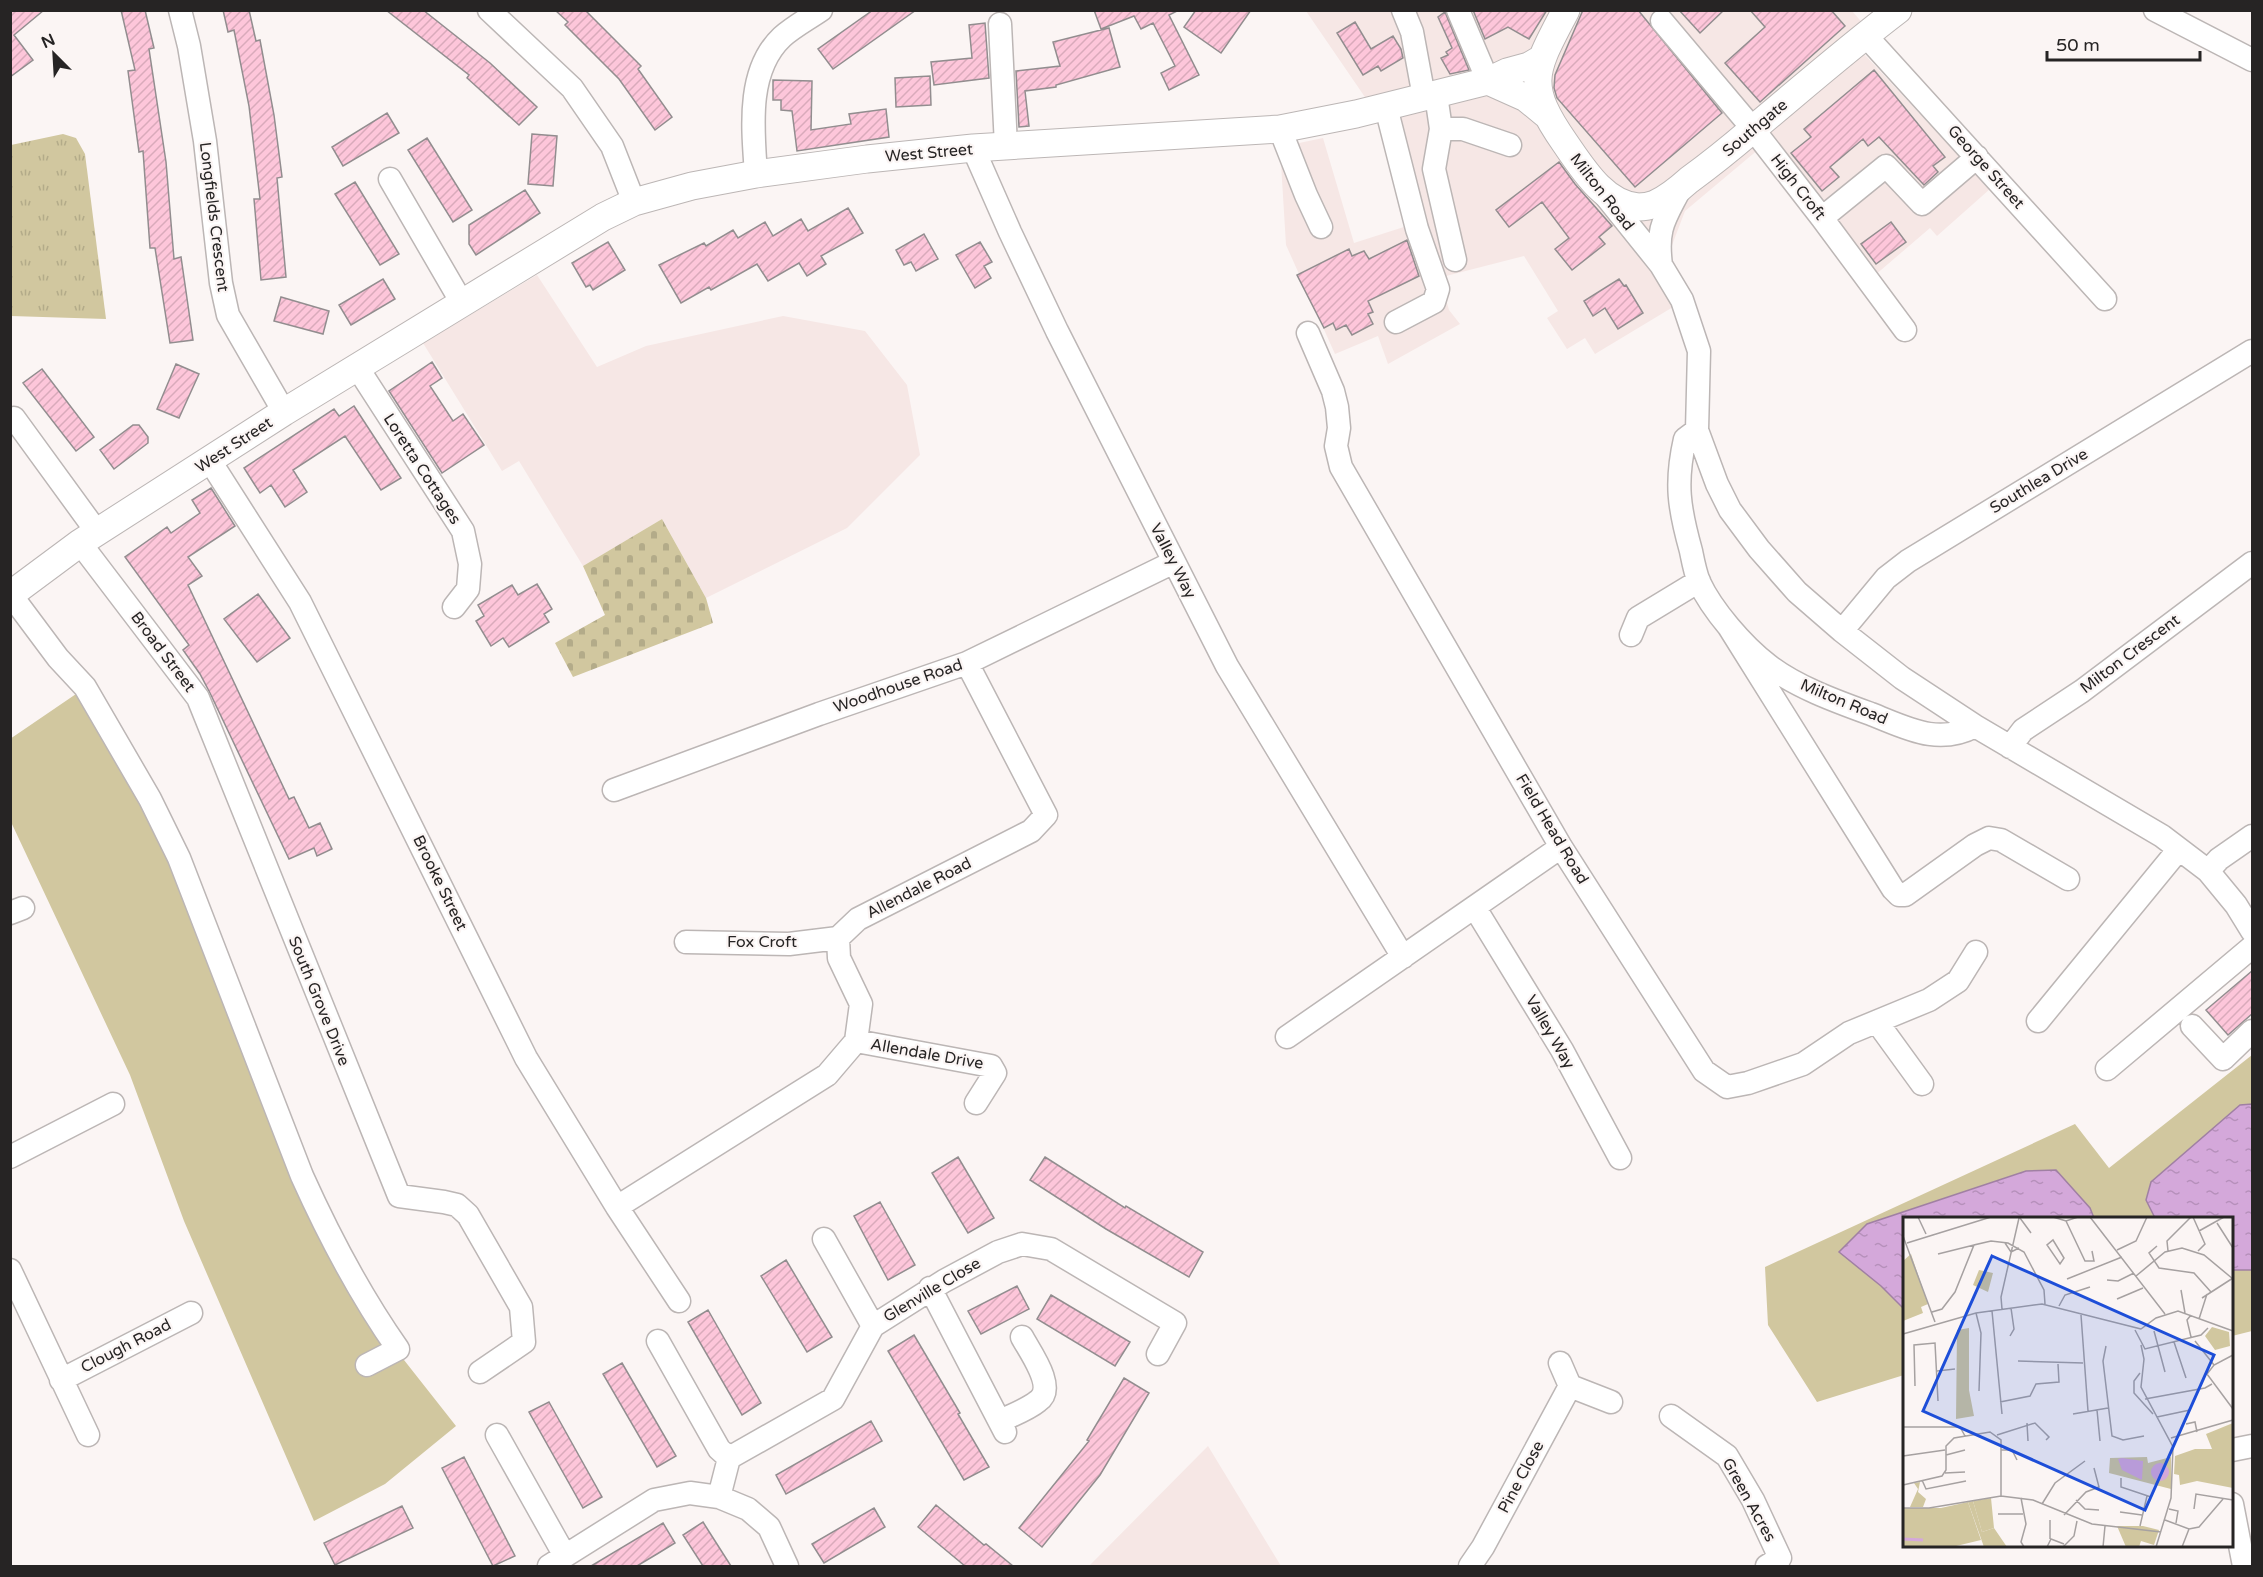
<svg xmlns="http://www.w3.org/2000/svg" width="2263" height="1577" font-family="'Varela Round',sans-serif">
	<defs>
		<pattern id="cemetery-stones" width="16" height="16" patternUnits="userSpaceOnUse" patternTransform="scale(1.5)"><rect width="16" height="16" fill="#d1c79f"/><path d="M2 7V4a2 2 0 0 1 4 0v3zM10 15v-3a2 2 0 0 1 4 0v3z" fill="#b3ab89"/></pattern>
		<pattern id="park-tufts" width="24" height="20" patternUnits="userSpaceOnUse" patternTransform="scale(1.5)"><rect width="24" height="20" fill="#d1c79f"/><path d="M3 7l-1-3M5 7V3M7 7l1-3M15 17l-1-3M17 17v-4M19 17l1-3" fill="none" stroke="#b3ab89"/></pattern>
		<pattern id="water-ripples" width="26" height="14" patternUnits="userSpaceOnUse" patternTransform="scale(1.5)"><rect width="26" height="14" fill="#d4a8da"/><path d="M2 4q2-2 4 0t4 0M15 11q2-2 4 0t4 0" fill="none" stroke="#b690bb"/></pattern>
		<pattern id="building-hatch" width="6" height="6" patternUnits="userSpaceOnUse" patternTransform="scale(1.5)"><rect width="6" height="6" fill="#fdc6da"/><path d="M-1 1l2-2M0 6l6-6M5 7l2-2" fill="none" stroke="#d9aabb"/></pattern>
	</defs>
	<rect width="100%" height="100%" fill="#fbf5f4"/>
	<!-- built -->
	<path fill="#f6e7e5" d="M1306,11H1852L1866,27L1851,40L1990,189L1937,236L1930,228L1874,276L1772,138L1685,211L1658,282L1673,307L1595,354L1585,338L1567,349L1547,318L1558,311L1524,256L1446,276L1444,292L1449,310L1460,324L1388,364L1378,336L1335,354L1286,245L1280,147L1323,138L1354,243L1410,225L1382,122Z
		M537,275L597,367L646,346L783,316L865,331L907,385L920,455L847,528L706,598L662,519L583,566L519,461L502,471L423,343Z
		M1208,1446L1281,1566H1089Z"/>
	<!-- green -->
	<path fill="#d1c79f" d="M76,694L151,816L378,1327L456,1426L385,1484L314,1521L184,1221L130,1075L11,822L10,739Z
		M2252,1055V1331L2232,1336V1218H1904V1375L1817,1402L1768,1325L1765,1267L2075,1124L2109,1168Z"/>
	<!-- cemetery -->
	<path fill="url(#cemetery-stones)" d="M662,519L706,598L713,623L573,677L555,643L605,615L583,566Z"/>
	<!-- park -->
	<path fill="url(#park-tufts)" d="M63,134L76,138L85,154L106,319L11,316V145Z"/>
	<!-- water -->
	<path fill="url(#water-ripples)" stroke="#a080a3" stroke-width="1.5" d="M2252,1104V1270H2232V1218H2155L2146,1200L2151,1182L2240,1105Z
		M2056,1170L2090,1208L2094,1218H1904V1309L1881,1286L1839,1252L1867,1224L2026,1171Z"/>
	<!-- building -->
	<path fill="url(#building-hatch)" stroke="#928d8f" stroke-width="1.5" d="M10,10H44L14,35L33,60L10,77Z
		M121,10H145L154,48L149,49L166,162L174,259L181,257L193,340L170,343L155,248H150L143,151L139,152L128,71L135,70Z
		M223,10H249L256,41L260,40L274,115L282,177L277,178L286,277L261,280L254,199H260L249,106L234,30L228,32Z
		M386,10H423L490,63L537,107L519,125L467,78L469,75Z
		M555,10H585L641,66L638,69L672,117L655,130L619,79L565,25L568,22Z
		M873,10H916L833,69L818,49Z
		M1094,10H1179L1169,15L1199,75L1169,90L1161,73L1175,66L1153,23L1141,29L1134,16L1101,29Z
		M1196,10H1251L1221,53L1184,27Z
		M1473,10H1547L1529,39L1508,27L1485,39Z
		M1583,10H1638L1722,113L1635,187L1557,98L1554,88L1555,75Z
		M1679,10H1724L1700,33Z
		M1750,10H1831L1845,26L1760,102L1725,63L1765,27Z
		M1445,12L1469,70L1450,74L1441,58L1448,55L1446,52L1452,48L1438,17Z
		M1355,22L1371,49L1393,36L1401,49L1403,58L1381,71L1378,66L1363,75L1337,33Z
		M985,23L989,78L934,85L931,62L972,58L969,25Z
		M1109,28L1120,67L1056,85V87L1025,91L1029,126L1019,127L1016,71L1060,66L1053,42Z
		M1874,70L1945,157L1933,166L1938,172L1924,185L1879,137L1868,146L1863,139L1830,167L1839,177L1822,191L1791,153L1811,137L1804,129Z
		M930,76L931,105L896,107L895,78Z
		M773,80L812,81L811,130L851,124L849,114L886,109L889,137L797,151L792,111L781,110V100H773Z
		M387,113L399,133L343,166L332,147Z
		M532,134L557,136L553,186L528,184Z
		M427,138L472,210L453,222L408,150Z
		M1559,162L1575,184L1612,226L1599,237L1605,244L1572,270L1555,249L1569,238L1542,202L1509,227L1496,210Z
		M355,182L399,254L380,265L335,194Z
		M525,190L540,213L476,255L469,244V225Z
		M848,208L863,233L821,256L826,264L807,276L799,263L768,281L757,264L711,290L709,287L681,303L659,265L704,243L706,246L733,230L738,238L765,222L773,236L801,219L808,231Z
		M1891,222L1906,242L1876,264L1861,244Z
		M924,234L938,259L916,271L911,262L904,265L896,250Z
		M1407,240L1419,276L1368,301L1373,312L1368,314L1373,324L1352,335L1346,325L1336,330L1333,323L1324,328L1297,275L1349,249L1352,256L1364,251L1369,259Z
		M608,242L625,270L593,290L590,285L586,287L572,263Z
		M980,242L992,262L984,266L991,278L975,288L956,255Z
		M383,279L395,299L351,325L339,305Z
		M1619,279L1624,286L1626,285L1643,313L1618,329L1605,308L1593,316L1584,301Z
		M281,297L329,311L323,334L274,321Z
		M432,362L442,378L430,386L453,421L463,414L484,445L442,473L389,391Z
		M176,364L199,374L179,418L157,409Z
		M42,369L94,437L76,451L23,383Z
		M354,406L401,478L381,490L345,436L293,470L307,492L285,507L271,485L260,493L244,468L334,409L339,416Z
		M133,425H139L148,437V443L114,469L100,450Z
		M211,488L235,526L188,557L202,576L188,585L289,799L294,797L309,828L320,823L332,849L317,856L314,848L289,859L210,693L200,674L183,650L189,645L125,557L167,527L171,533L200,513L192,500Z
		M537,584L552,609L544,614L549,622L509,647L503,638L491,646L476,621L484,616L478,605L512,585L518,595Z
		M258,594L290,638L257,662L224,619Z
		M2253,970V1013L2228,1035L2206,1010Z
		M958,1157L994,1218L968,1233L932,1173Z
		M1045,1157L1125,1208L1126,1206L1203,1252L1189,1277L1106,1229L1030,1180Z
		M880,1202L915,1265L888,1280L854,1216Z
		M786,1260L832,1337L807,1352L761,1276Z
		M1017,1286L1029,1309L981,1334L968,1311Z
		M1051,1295L1130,1342L1115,1366L1037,1319Z
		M708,1310L761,1403L742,1415L688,1322Z
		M914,1335L960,1413L958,1414L989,1467L964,1480L888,1351Z
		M622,1363L676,1456L657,1467L603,1374Z
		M1124,1378L1149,1393L1100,1475L1042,1547L1019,1528L1089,1441L1087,1440Z
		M549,1402L602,1497L583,1508L529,1412Z
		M871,1421L882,1441L786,1494L776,1475Z
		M464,1457L515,1556L493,1566L442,1468Z
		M936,1505L984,1545L986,1544L1013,1566H965L918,1527Z
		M402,1506L413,1528L335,1565L324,1543Z
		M874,1508L885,1527L824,1563L812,1544Z
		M703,1522L708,1530L731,1566H703L683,1535Z
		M663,1523L675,1543L657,1554L637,1566H591Z"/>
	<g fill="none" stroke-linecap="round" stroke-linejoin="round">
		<defs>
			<path id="minor" d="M180,10L189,46L205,141L221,283L228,315L284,412
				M489,10L572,88L612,146L634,202
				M1403,10L1412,32L1424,97
				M1458,10L1488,81
				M2155,10L2252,60
				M1662,21L1753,129L1822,218L1905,330
				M1000,24L1006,146
				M1866,36L2105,299
				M1436,95L1441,129L1434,169L1455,260
				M1386,107L1417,229L1438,289L1434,302L1396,322
				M1280,129L1306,195L1321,227
				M1441,129H1463L1510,145
				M973,148L1010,232L1057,331L1227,666L1403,957
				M756,174C753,130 746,71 782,37C793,27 808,19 821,10
				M390,179L462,303
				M1604,194L1661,265L1682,300L1699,351L1697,430L1717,484L1730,510L1759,549L1797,592L1842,631L1902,678L1975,726L2162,836L2208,871L2236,905L2252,931
				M1822,218L1886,166L1922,204L1977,157
				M1661,265C1656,227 1665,219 1681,187
				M1308,333L1333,391L1337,407L1339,428L1336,446L1341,467L1561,847L1704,1071L1727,1087L1748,1083L1803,1064L1849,1033L1929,1000L1958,981L1976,952
				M357,367L463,531L470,564L468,589L454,607
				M14,418L97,532
				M1697,430L1685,439C1675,483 1679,508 1691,551C1693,561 1695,572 1699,582C1712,610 1743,646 1768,665C1796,687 1838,702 1871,714C1907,728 1938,746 1975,726
				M210,461L300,602L526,1058L617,1207L679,1301
				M80,543L198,698L399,1196L444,1202L457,1205L468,1215L521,1307L524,1342L480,1372
				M11,595L58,658L85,687L150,799L179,858L302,1176C329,1236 360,1295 398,1349L367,1365
				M1729,627L1893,889L1899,895H1905L1975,845L1989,838L2001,840L2068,879
				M1842,631L1886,578L1908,561L2252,351
				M1631,635L1638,618L1699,581
				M2010,747L2023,730L2082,691L2252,563
				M614,790L819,714L967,663L1174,562
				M2208,871L2219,859L2252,836
				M1475,908L1562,1050L1620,1158
				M10,913L23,908
				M686,942L789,944L838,938
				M2038,1021L2179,849
				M1877,1022L1922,1084
				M2192,1026L2223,1059L2252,1031
				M1287,1037L1561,847
				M856,1041L991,1066L995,1073L976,1103
				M2107,1069L2252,947
				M10,1157L113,1104
				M617,1207L827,1075L856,1041L861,1004L839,958L838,938L858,919L1031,831L1046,815L967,663
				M824,1239L873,1326
				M10,1270L88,1435
				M930,1288L1005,1432
				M658,1341L719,1449L729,1458
				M1560,1363L1570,1386L1611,1402
				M61,1380L191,1313
				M1671,1416L1727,1456L1753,1500L1780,1558L1767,1566
				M1000,1421C1012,1415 1027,1410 1038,1401C1057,1388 1030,1352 1022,1337
				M497,1435L565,1556
				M2232,1450L2252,1446
				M719,1497L729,1458L833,1399L873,1326L944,1281L998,1252L1022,1244L1051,1249L1175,1323L1158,1354
				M2232,1504L2244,1566
				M549,1566L654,1500L690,1493L719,1497L748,1509L769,1527L787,1566
				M1470,1566L1483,1547L1570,1386"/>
			<path id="major" d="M1566,10C1535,70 1523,83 1565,143C1583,169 1604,204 1638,207C1643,207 1650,206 1655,204C1668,198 1679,189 1689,180C1711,164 1732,147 1753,129C1801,89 1848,48 1898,10
				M1488,81L1526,98L1548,116
				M10,595L80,543L284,412L603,217L634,202L692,186L756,174L867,159L973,148L1280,129L1356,114L1488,81L1507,72L1529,66L1541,59"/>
		</defs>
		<!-- minor casing -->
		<use href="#minor" stroke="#bcb6b5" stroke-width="25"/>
		<!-- major casing -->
		<use href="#major" stroke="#bcb6b5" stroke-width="29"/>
		<!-- minor -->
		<use href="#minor" stroke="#fff" stroke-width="22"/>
		<!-- major -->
		<use href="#major" stroke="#fff" stroke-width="27"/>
	</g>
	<g text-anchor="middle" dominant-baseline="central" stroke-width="4.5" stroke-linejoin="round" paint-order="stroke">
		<!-- street labels -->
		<g font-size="16" fill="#262424" stroke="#fbf5f4">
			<text transform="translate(1755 128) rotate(-40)">Southgate</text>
			<text transform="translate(929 153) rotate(-5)">West Street</text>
			<text transform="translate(1986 167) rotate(48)">George Street</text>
			<text transform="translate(1798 187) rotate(52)">High Croft</text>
			<text transform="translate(1602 192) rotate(52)">Milton Road</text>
			<text transform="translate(214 217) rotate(83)">Longfields Crescent</text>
			<text transform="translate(234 445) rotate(-33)">West Street</text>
			<text transform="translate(422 469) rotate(57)">Loretta Cottages</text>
			<text transform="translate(2039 481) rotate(-31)">Southlea Drive</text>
			<text transform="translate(1173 561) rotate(63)">Valley Way</text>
			<text transform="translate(163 652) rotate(53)">Broad Street</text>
			<text transform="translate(2130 654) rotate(-37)">Milton Crescent</text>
			<text transform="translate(898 686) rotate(-19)">Woodhouse Road</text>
			<text transform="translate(1844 702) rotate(23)">Milton Road</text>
			<text transform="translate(1552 829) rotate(59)">Field Head Road</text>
			<text transform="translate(440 883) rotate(64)">Brooke Street</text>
			<text transform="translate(919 888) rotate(-27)">Allendale Road</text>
			<text x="762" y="942">Fox Croft</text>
			<text transform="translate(319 1001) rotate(68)">South Grove Drive</text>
			<text transform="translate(1550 1032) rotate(60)">Valley Way</text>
			<text transform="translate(927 1054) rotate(10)">Allendale Drive</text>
			<text transform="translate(932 1290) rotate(-31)">Glenville Close</text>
			<text transform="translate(126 1346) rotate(-27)">Clough Road</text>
			<text transform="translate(1521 1477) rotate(-62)">Pine Close</text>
			<text transform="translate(1749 1500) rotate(61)">Green Acres</text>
		</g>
	</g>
	<!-- overview -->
	<g transform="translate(1903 1217)">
		<rect width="330" height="330" fill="#fbf5f4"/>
		<path d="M309,110L326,115L327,129L312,133L302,119ZM66,111V173L71,199L53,202L54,113ZM244,240L245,246L268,240V272L206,256L207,241ZM17,265L15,275L23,282L20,290H7L15,272L11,266ZM88,281L91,311L79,315L70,284ZM214,309H240L256,313L251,328L238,324L236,330H223Z" fill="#d1c79f"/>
		<path d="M70,284L79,315L91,311L104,330H81L65,285Z" fill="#d1c79f"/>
		<path d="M8,37L25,87L18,90L20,96L0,104V44ZM76,53L90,56L85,75L70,68ZM330,206V271L294,264L277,268L276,258L271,257L272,239L292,232H309L303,217ZM65,285L78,323L49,330H0V291H38Z" fill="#d1c79f"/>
		<path d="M219,241L240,244L239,263L219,253L215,242ZM248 255a9 9 0 1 1 18 0a9 9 0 1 1-18 0Z" fill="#d4a8da"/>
		<path fill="none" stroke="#d4a8da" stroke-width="3" d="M0,322L20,323"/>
		<path fill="none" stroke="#a6a1a1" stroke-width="1.5" d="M15,0L23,17M150,0L163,4L175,0M187,0L262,97M290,0L302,27L295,34M117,1L128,16M163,4L182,44H191L189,34M314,6L330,31M296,14L321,0M0,19L32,105M150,23L161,41L157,47L144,28ZM4,26L88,0M102,26L108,35L116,31M254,29L246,36L256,51L291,56L308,75M214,33L233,24L244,0M265,34L264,24L288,0M35,37L71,28M233,59L262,35L279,31L301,38L330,62M164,62L219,40M204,63L215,64L231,56M278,73L282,96M299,81L330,61M214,82L240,71M156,89L162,78L187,70M99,92L98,80L116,1M89,94L99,197M29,95L39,92L52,75L71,28L88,24L105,26L121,35L141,73L142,87M73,96L78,116L76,174M178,98L185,194M296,102L304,77M238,112L253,101L275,94L330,114M232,113L242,132L298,118L305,111M251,114L262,155M0,117L73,96L139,87L238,112M107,119L111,112L108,91M288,120L284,103L288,98M292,124L311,148M271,125L283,161M238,128L241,142L238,170L270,230L268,281L253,330M203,129L200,144L209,219L220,223L241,219M330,138L311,148L304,157L330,192M115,144L180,146M34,154L52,152M237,156L231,164V176L250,197M12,169L11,128L32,126L35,184M242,182L302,171L309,167M97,185L127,179L133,167L156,165L155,147M194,193L197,224M170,197L205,191M254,200L287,193M124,206L125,224M283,207L292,205L294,215M0,210H57L62,219M94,218L132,206L146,220L143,223M268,221L330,203M98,233H109L114,243M43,238L62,233M0,239L42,233M42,256L62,255M218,261V270L248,280M19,263L23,272L63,264M0,268L39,259L43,253V229L51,221L87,215L98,223V279M118,281L123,307L118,325L121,330M173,283L182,292L196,293M139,287L152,266L182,244M0,291H26L98,279L130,283L189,307L258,315M266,292L275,294L273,306M291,292L293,277L330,283M217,295L239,298M95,297H120M161,298L183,275L196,270L191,251M147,303V322M262,303L286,312L296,310L320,282M237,309L244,279M144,330L148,322L161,327M160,330L171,319L174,304M200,330L202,309M279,330L286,312"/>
		<path fill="#1d4ed8" fill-opacity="0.15" stroke="#1d4ed8" stroke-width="3" d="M89,39L311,138L242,293L20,194Z"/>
		<rect width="330" height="330" fill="none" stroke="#262424" stroke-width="3"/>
	</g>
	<!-- border -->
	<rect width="2263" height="1577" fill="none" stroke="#262424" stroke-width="24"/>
	<!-- north arrow -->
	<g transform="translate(54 54) rotate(336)" stroke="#fbf5f4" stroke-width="4.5" paint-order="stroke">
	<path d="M0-4.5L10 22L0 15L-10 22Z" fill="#262424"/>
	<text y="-9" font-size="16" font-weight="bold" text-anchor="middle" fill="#262424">N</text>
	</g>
	<!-- scale -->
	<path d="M2047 51v9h153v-9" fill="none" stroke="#262424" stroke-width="3"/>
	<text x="2056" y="51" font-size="18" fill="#262424" stroke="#fbf5f4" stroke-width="4.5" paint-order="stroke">50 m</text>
</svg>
